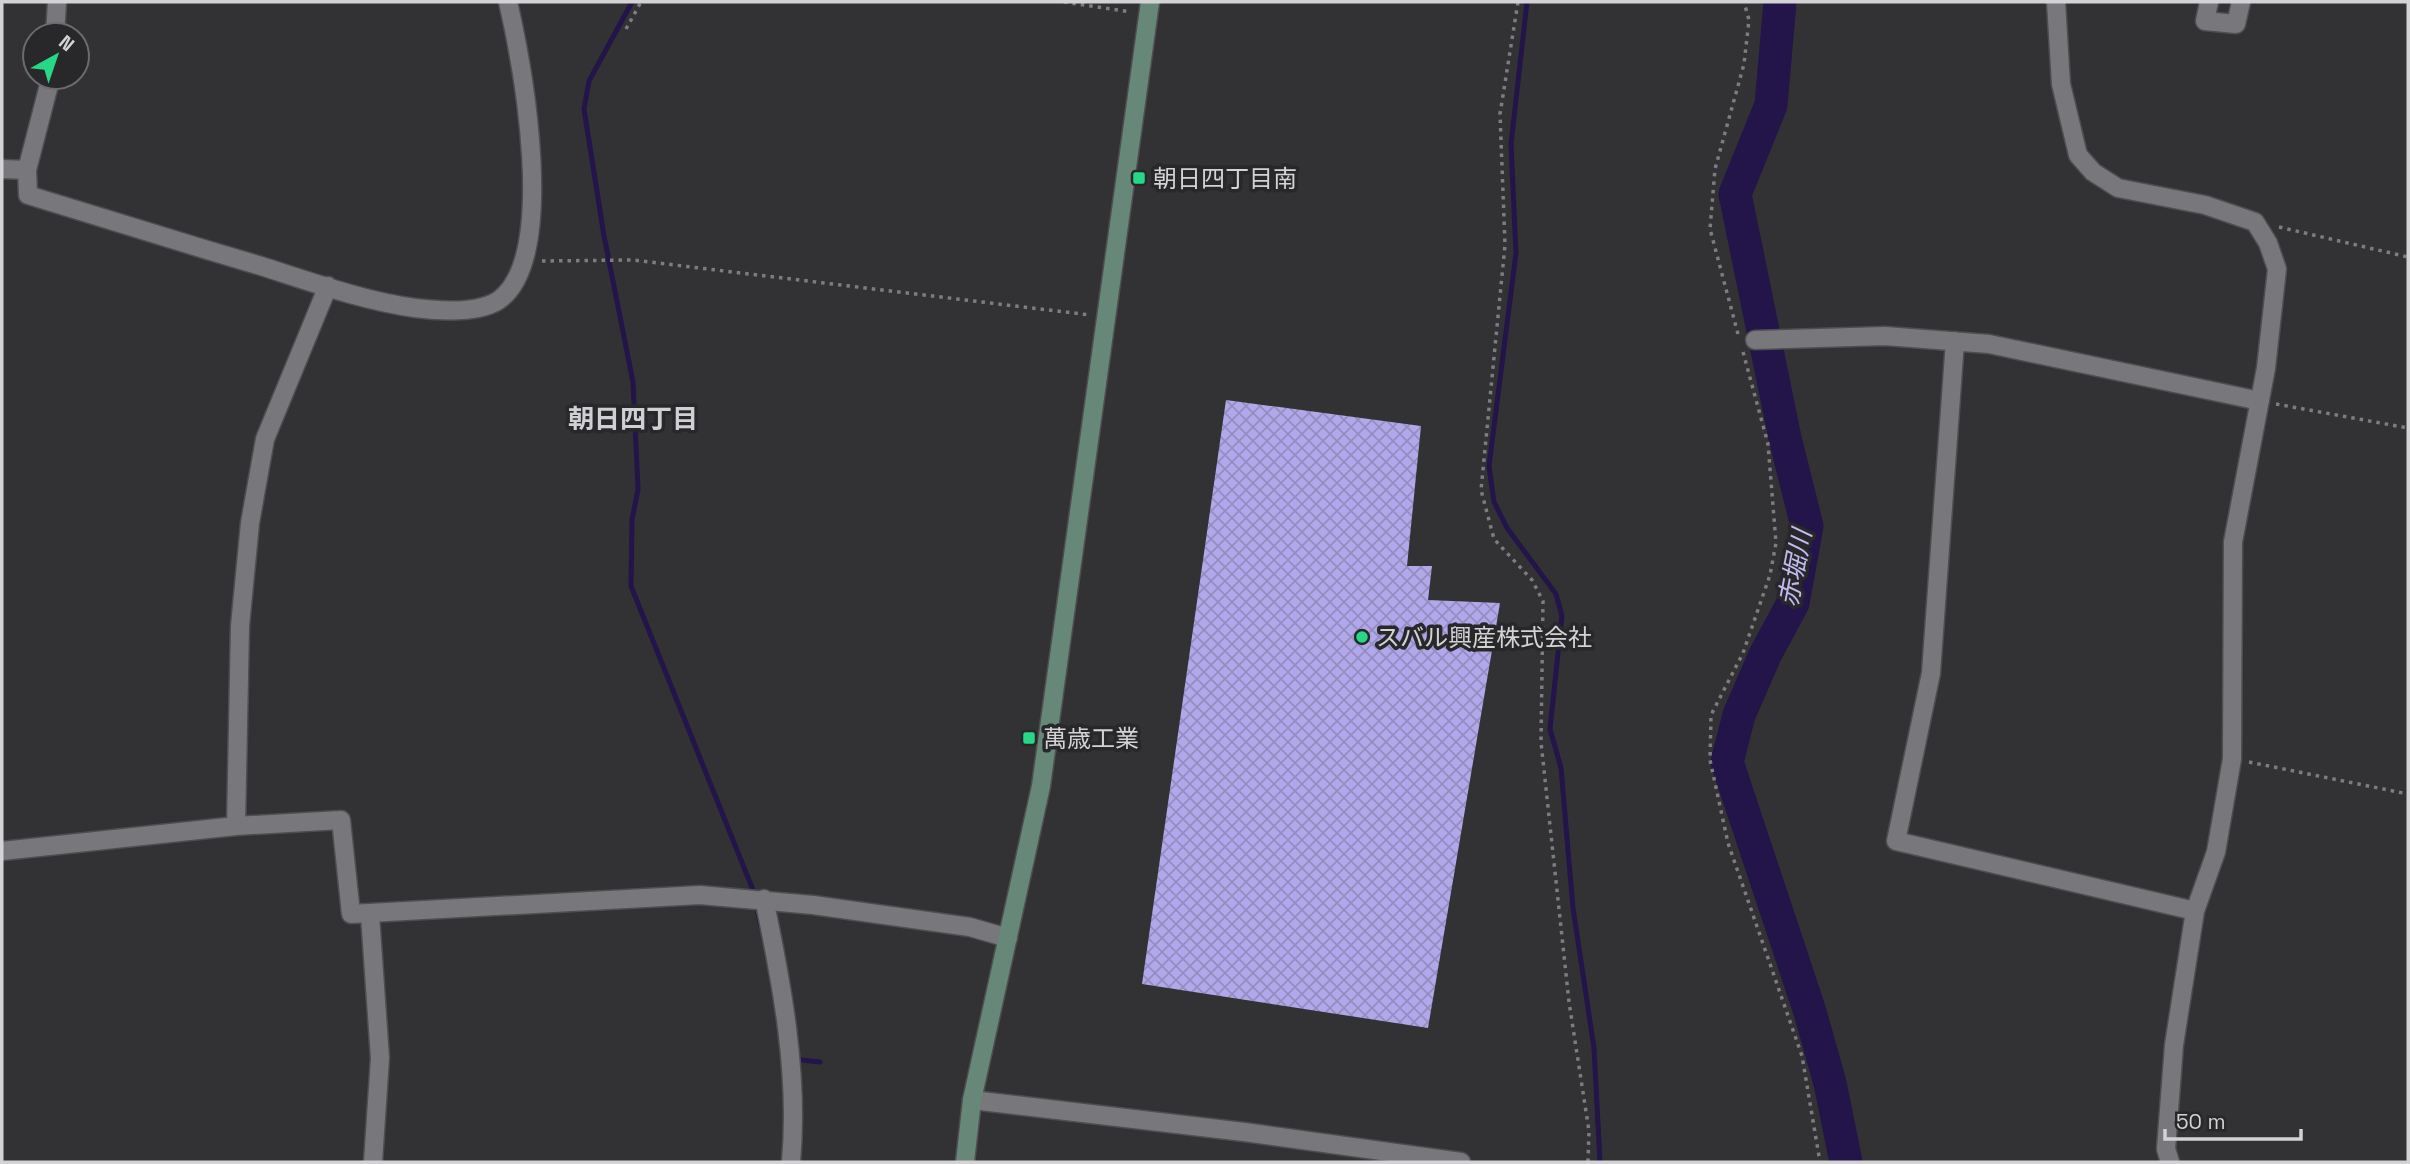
<svg xmlns="http://www.w3.org/2000/svg" width="2410" height="1164" font-family="'Space Grotesk','Noto Sans JP',sans-serif">
	<defs>
		<pattern id="building-cross-hatch" width="8" height="8" patternUnits="userSpaceOnUse" patternTransform="scale(1.75)"><rect width="8" height="8" fill="#b1a8eb"/><path d="M0 0l8 8M0 8l8-8" fill="none" stroke="#948ec0"/></pattern>
	</defs>
	<rect width="100%" height="100%" fill="#323235"/>
	<g fill="none" stroke-linecap="round" stroke-linejoin="round">
		<!-- stream -->
		<path stroke="#23144a" stroke-width="5" d="M632,2L589,81L584,109L604,236L633,382L638,489L632,520L631,586L753,890L761,927
			M1527,2L1511,144L1516,253L1489,466L1494,502L1507,528L1556,594L1562,616L1550,729L1561,768L1573,908L1594,1048L1600,1162
			M792,1059L820,1062"/>
		<!-- river -->
		<path stroke="#23144a" stroke-width="33" d="M1780,2L1771,105L1735,194L1785,438L1807,526L1793,603L1765,655L1739,715L1727,762L1810,1012L1830,1083L1846,1162"/>
	</g>
	<!-- building -->
	<path fill="url(#building-cross-hatch)" d="M1226,400L1421,426L1407,566H1432L1428,600L1500,603L1428,1028L1142,984Z"/>
	<g fill="none" stroke-linecap="round" stroke-linejoin="round">
		<defs>
			<path id="street" d="M2056,2L2061,84L2078,155L2093,172L2118,188L2205,205L2255,222L2268,243L2277,269L2266,368L2233,542L2232,759L2216,852L2195,911L2174,1045L2166,1149L2170,1162
				M2209,2L2205,21L2236,24L2241,2
				M55,35L57,2
				M51,77L27,170L28,195C105,219 183,243 261,266C311,282 364,301 415,308C439,311 478,314 499,300C559,257 522,63 508,2
				M2,169L27,170
				M1755,340L1885,336L1989,344L2260,401
				M1955,341L1931,673L1896,841L2195,911
				M236,826L240,626L250,523L265,439L328,286
				M2,851L236,826L341,820L351,914L700,895L813,905L970,927L1008,938
				M764,899C782,984 799,1075 791,1162
				M370,915L380,1058L373,1162
				M972,1100L1244,1132L1461,1162"/>
			<path id="secondary" d="M965,1162L972,1100L1041,786L1150,2"/>
		</defs>
		<!-- street casing -->
		<use href="#street" stroke="#4e4e51" stroke-width="21"/>
		<!-- secondary casing -->
		<use href="#secondary" stroke="#4e4e51" stroke-width="21"/>
		<!-- path -->
		<path stroke="#7d7d80" stroke-width="3.5" stroke-dasharray="3.5 5" stroke-linecap="butt" d="M1064,2L1131,12
			M1518,2L1500,114L1505,245L1481,490L1494,539L1532,580L1543,601L1541,742L1569,1002L1589,1131L1588,1162
			M626,29L641,2
			M2279,227L2408,257
			M542,261L633,260L1090,315
			M1738,334L1710,229L1715,169L1744,64L1749,20L1744,2
			M1743,352L1768,444L1776,543L1770,575L1743,653L1711,715L1710,760L1728,843L1802,1056L1820,1162
			M2276,404L2408,428
			M2249,762L2408,794"/>
		<!-- street -->
		<use href="#street" stroke="#78777b" stroke-width="18"/>
		<!-- secondary -->
		<use href="#secondary" stroke="#678879" stroke-width="18"/>
	</g>
	<!-- markers -->
	<g fill="#26d886" stroke="#28282b" stroke-width="2.5">
		<rect x="1132" y="171" width="14" height="14" rx="3.5"/>
		<circle cx="1362" cy="637" r="7"/>
		<rect x="1022" y="731" width="14" height="14" rx="3.5"/>
	</g>
	<g text-anchor="middle" dominant-baseline="central" stroke-width="7" stroke-linejoin="round" paint-order="stroke">
		<!-- poi labels -->
		<g font-size="24" fill="#d3d3d5" stroke="#28282b" text-anchor="start">
			<text x="1153" y="178">朝日四丁目南</text>
			<text x="1376" y="637">スバル興産株式会社</text>
			<text x="1043" y="738">萬歳工業</text>
		</g>
		<!-- neighbourhood labels -->
		<g font-size="26" font-weight="bold" fill="#d0d0d4" stroke="#28282b">
			<text x="633" y="419">朝日四丁目</text>
		</g>
		<!-- water labels -->
		<g font-size="26" font-style="italic" fill="#c1bbf1" stroke="#28282b">
			<text transform="translate(1795 568) rotate(-79)">赤堀川</text>
		</g>
	</g>
	<!-- border -->
	<rect width="2410" height="1164" fill="none" stroke="#d3d3d5" stroke-width="7"/>
	<!-- north arrow -->
	<g transform="translate(56 56) rotate(40)"><circle r="33" fill="#28282b" stroke="#6c6c6f" stroke-width="2"/>
	<path d="M0-5L12 26L0 18L-12 26Z" fill="#26d886"/>
	<text y="-10" font-size="19" font-weight="bold" text-anchor="middle" fill="#d3d3d5">N</text>
	</g>
	<!-- scale -->
	<path d="M2165 1129v10h136v-10" fill="none" stroke="#d3d3d5" stroke-width="3.5"/>
	<text x="2176" y="1129" font-size="21" fill="#d3d3d5" stroke="#28282b" stroke-width="5" paint-order="stroke">50 m</text>
</svg>
